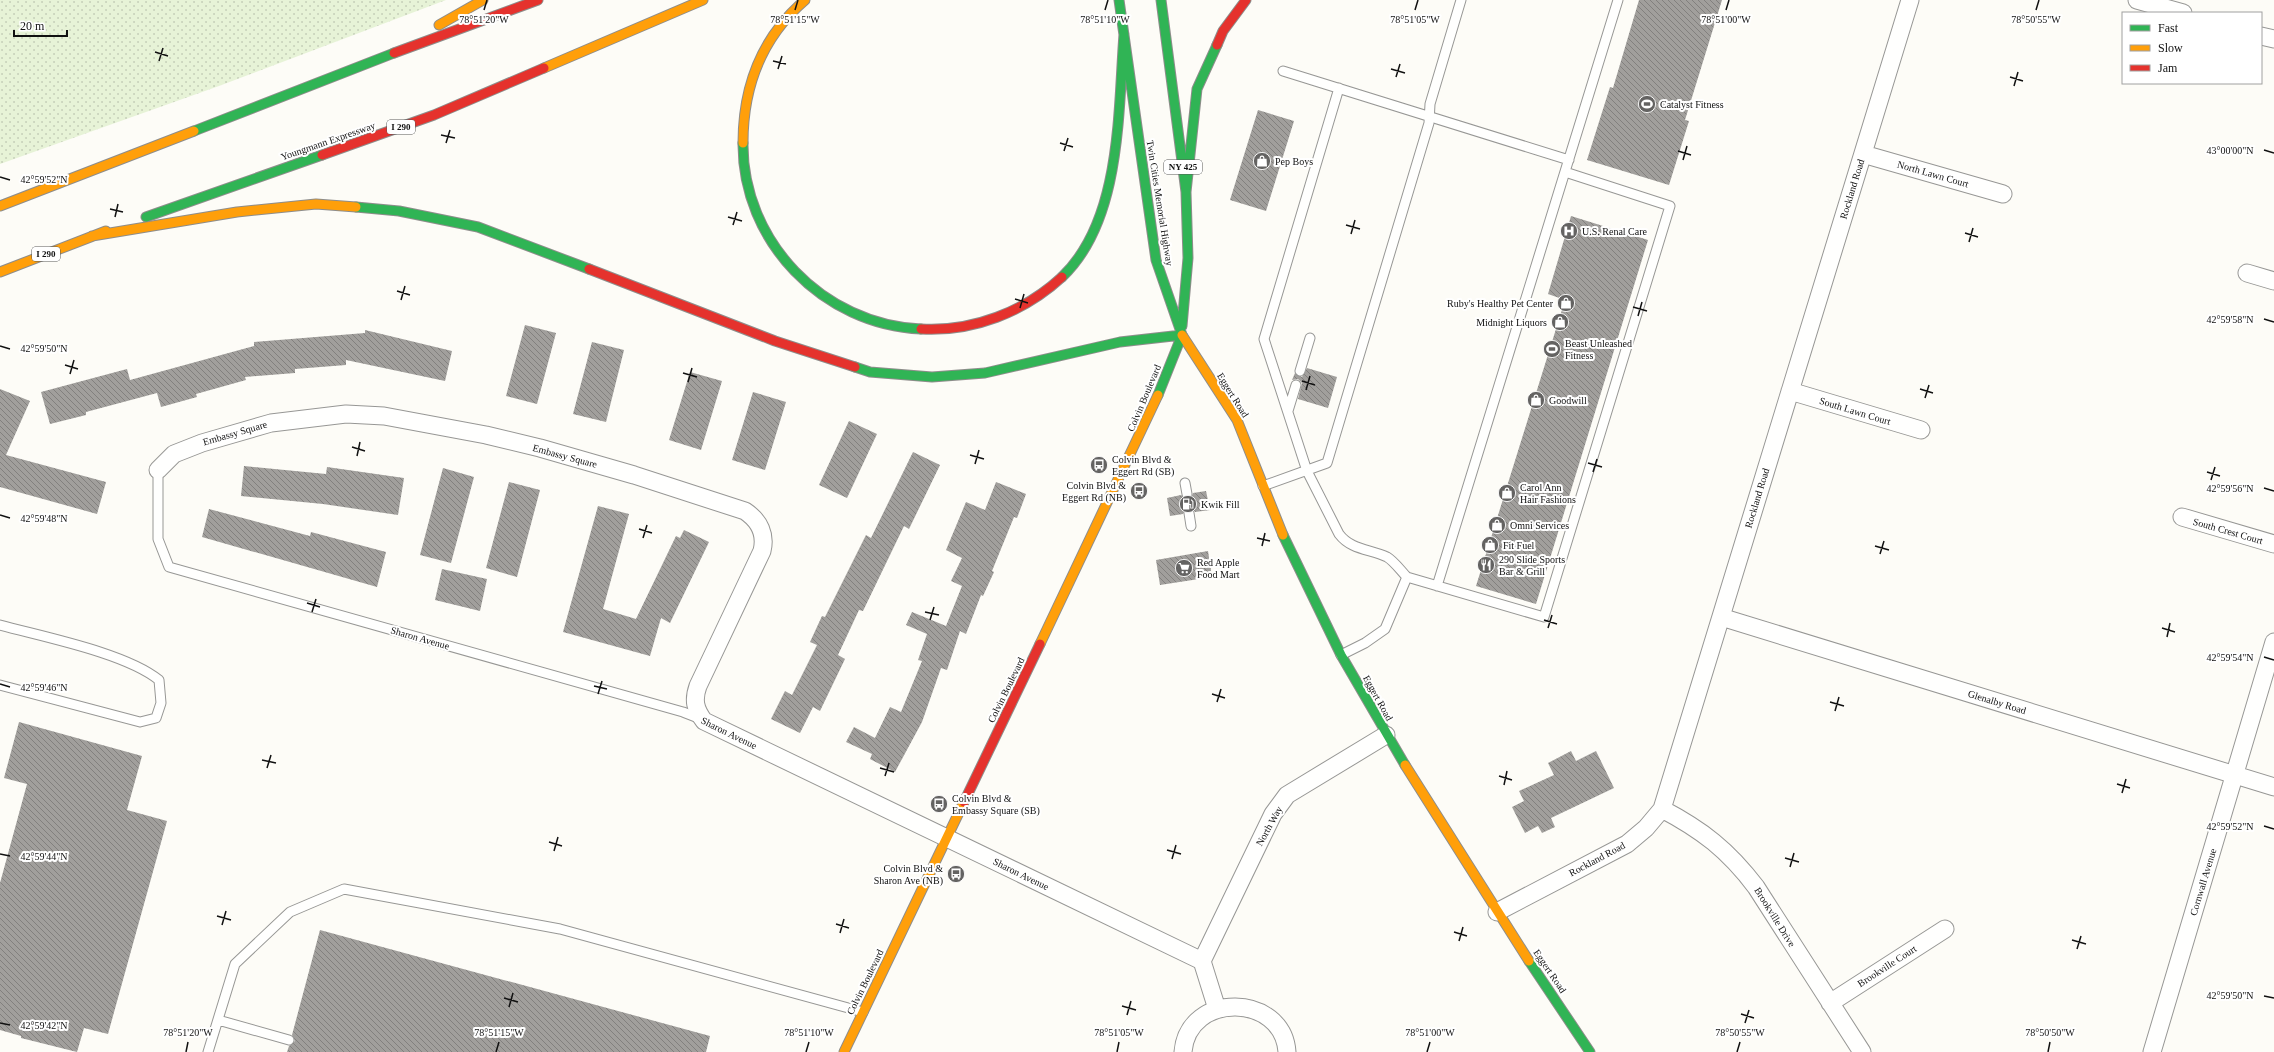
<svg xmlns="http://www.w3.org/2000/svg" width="2274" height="1052" font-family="Georgia,serif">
	<defs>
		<pattern id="grass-dots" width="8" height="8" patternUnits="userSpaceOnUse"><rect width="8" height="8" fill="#e7f3d7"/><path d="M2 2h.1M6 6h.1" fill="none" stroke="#c5cfb8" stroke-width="1.8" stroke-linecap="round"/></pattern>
		<pattern id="building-back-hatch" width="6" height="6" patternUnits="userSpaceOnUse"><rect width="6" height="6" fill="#a19f9c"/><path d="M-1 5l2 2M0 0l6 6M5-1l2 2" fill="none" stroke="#82807e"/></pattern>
	</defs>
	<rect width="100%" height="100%" fill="#fdfcf7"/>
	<!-- grass -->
	<path fill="url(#grass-dots)" d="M0,0H446L219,86L0,164Z"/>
	<!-- building -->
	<path fill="url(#building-back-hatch)" d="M1639,0H1722L1685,120L1689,121L1669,185L1587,160L1610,87L1613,88Z
		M1258,110L1294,121L1266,211L1230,200Z
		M1571,216L1648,240L1536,604L1476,586L1565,300L1548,294Z
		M525,325L556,333L537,404L506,396Z
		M365,330L452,351L445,381L346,360V365L295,369V373L245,377L246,380L196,394L197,397L161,407L157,393L86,412V415L50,424L41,392L127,369L130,380L254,346V342L365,333Z
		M592,342L624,350L606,422L573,414Z
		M1307,368L1337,377L1328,408L1298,399L1302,383L1298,379L1292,380L1295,373L1302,377Z
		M690,372L722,381L701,450L669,440Z
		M0,389L30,401L6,455L106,482L97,514L0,487Z
		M753,392L786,402L765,470L732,460Z
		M849,421L877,434L847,498L819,485Z
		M913,452L940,465L909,529L904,526L863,611L859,610L838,655L845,659L820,711L813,707L800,733L771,719L785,691L792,695L817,645L810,642L822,616L825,617L866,535L871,538Z
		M244,466L326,474L327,467L404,478L398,515L323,504L241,496Z
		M443,468L474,477L451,563L420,555Z
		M509,482L540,490L517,577L486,568Z
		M996,482L1026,494L1017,518L1014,517L992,571L994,572L983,596L981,595L966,634L960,631L947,670L941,668L922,722L895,772L870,759L872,754L846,742L854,727L875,738L890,707L901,712L922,661L918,660L927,634L906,625L912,612L946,626L962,586L951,581L962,558L946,550L966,502L985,510Z
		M1206,491L1210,510L1195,512L1192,508L1188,507L1183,514L1170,516L1167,498L1181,495L1188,500L1191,498L1193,493Z
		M598,506L629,514L603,609L636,619L676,536L680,538L684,530L709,542L670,623L661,618L650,656L563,632Z
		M209,509L310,536L311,532L386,552L377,587L202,537Z
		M1208,551L1212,577L1160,585L1156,560Z
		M442,569L487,579L480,611L435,600Z
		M19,722L142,756L127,810L167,821L108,1034L84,1028L77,1052L21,1038V1036L0,1030V883L27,784L4,778Z
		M1571,751L1576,761L1596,751L1614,788L1551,818L1555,827L1542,833L1538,826L1525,833L1512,807L1524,801L1519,791L1554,775L1548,763Z
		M320,930L710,1036L706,1052H287L289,1046L295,1041L292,1035Z"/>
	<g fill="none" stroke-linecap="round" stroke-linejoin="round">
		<defs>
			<path id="lane" d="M1283,71L1569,160
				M1339,88L1264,339L1307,471L1339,534C1351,550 1370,549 1387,557C1394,561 1401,571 1407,577
				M1300,371L1310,338
				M1288,411L1296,385
				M158,470V539L169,567L683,712L701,719
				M1185,483L1187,494
				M1263,486L1327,463L1429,123L1430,104L1461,0
				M1189,513L1191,526
				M1437,586L1618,0
				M0,625C44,637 126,653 159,680L161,703L156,718L140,722L0,685
				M1341,655L1365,643L1385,629L1407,577L1544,617L1670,206L1565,172
				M218,1020L289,1040
				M208,1052L235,964L290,912L344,889L560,929L863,1012"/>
			<path id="street" d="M2137,0L2183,13
				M2261,36L2274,39
				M1863,154L2003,194
				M2247,273L2274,281
				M1790,391L1921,430
				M158,470L174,454L202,443L271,423L346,414L384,416L486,435L540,448L634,475L745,511C760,521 766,535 762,551L698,686C693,700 695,709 704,721L1202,961
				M2182,517L2274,544
				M1721,617L2274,787
				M1662,809C1702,830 1728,850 1756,887L1862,1052
				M1497,912L1627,844L1646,828L1662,809L1910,0
				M1202,961L1273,814L1287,795L1386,735
				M1202,961L1217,1009
				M1830,1003L1945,929
				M1183,1052C1188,991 1283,993 1287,1052
				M2152,1052L2274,642"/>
			<path id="fast" d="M1119,0L1156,260L1182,335
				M1161,0L1186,192L1188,258L1182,326
				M194,131L394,53
				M743,143C742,241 823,325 921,329
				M1186,192L1197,89L1217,45
				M356,207L399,211L478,227L589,269
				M146,217L322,155
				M1062,277C1122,220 1118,111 1124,34
				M855,367L870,372L932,377L985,373L1120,342L1182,335
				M1158,395L1182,335
				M1283,535L1341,655L1405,765
				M1529,961L1590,1052"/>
			<path id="slow" d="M439,25L483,0
				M544,68L703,0
				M743,143C743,86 762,37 805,0
				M0,206L194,131
				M92,236L237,212L316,204L356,207
				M0,272L106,231
				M1182,335L1237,420L1283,535
				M1040,644L1158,395
				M1405,765L1529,961
				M844,1052L964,802"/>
			<path id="jam" d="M1217,45L1223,31L1246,0
				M394,53L538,0
				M322,155L434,115L544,68
				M589,269L775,341L855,367
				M921,329C973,332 1024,312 1062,277
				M964,802L1040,644"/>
		</defs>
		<!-- lane casing -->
		<use href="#lane" stroke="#979795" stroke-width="11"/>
		<!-- street casing -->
		<use href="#street" stroke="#979795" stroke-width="19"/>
		<!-- fast casing -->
		<use href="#fast" stroke="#8e8d8b" stroke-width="11"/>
		<!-- slow casing -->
		<use href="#slow" stroke="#8e8d8b" stroke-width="11"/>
		<!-- jam casing -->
		<use href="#jam" stroke="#8e8d8b" stroke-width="11"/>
		<!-- lane -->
		<use href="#lane" stroke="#fffffe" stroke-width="9"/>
		<!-- street -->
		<use href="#street" stroke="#fffffe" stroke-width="17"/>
		<!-- fast -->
		<use href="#fast" stroke="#30b455" stroke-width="9"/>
		<!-- slow -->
		<use href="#slow" stroke="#ff9f0a" stroke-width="9"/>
		<!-- jam -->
		<use href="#jam" stroke="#e5322d" stroke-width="9"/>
	</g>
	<!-- ticks -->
	<path fill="none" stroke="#111" stroke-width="1.5" d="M484,10L487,0M795,10L798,0M1105,10L1108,0M1415,10L1418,0M1726,10L1729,0M2036,10L2039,0M155,52L168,56M159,61L163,48M773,61L786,64M778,69L782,56M1391,69L1405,73M1396,77L1400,64M2010,77L2023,81M2014,86L2018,72M441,135L455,138M446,143L450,130M1060,143L1073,147M2264,150L2274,153M1064,151L1068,138M1678,151L1691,155M1683,160L1687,146M0,177L10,180M110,209L123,212M115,217L118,204M728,217L742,221M733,225L737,212M1346,225L1360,229M1965,233L1978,237M1351,234L1355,220M1969,242L1973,228M397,291L410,295M1015,299L1028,303M401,300L405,286M1633,307L1647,311M1020,308L1024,294M1638,316L1642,302M2264,319L2274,322M0,346L10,349M65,365L78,369M683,373L697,377M70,374L74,360M1302,381L1315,385M688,382L692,368M1920,389L1933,393M1306,390L1310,376M1925,398L1929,385M352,447L365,451M970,455L984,459M357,456L360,442M1588,463L1602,467M975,464L979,450M1593,472L1597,459M2207,472L2220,476M2211,480L2215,467M2264,488L2274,491M0,515L10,518M639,529L652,533M643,538L647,525M1257,538L1270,541M1262,546L1265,533M1875,546L1889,550M1880,554L1884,541M307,603L320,607M312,612L316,599M925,612L939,615M930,620L934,607M1544,620L1557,624M1548,628L1552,615M2162,628L2175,632M2167,637L2170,623M2264,657L2274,660M0,684L10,687M594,686L607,689M598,694L602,681M1212,694L1225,698M1217,702L1221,689M1830,702L1844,706M1835,711L1839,697M262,760L276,763M267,768L271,755M880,768L894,772M885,776L889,763M1499,776L1512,780M2117,784L2130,788M1504,785L1507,771M2122,793L2126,779M2264,826L2274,829M549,842L562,846M1167,850L1181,854M554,851L558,837M0,854L10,856M1785,858L1799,862M1172,859L1176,845M1790,867L1794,853M217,916L231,920M836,924L849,928M222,925L226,911M1454,932L1467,936M840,933L844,919M2072,940L2086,944M1459,941L1463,927M2077,949L2081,936M2264,996L2274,998M504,998L518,1002M1122,1006L1136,1010M509,1007L513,993M1741,1014L1754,1018M1127,1015L1131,1001M0,1023L10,1025M1745,1023L1749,1010M186,1052L188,1042M496,1052L499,1042M806,1052L809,1042M1117,1052L1119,1042M1427,1052L1430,1042M1737,1052L1740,1042M2048,1052L2050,1042"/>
	<!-- icons -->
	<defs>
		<symbol id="stadium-disc" viewBox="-11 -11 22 22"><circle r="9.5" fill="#646362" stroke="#fff"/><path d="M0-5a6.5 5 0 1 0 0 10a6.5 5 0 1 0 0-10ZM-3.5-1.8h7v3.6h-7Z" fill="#fff"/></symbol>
		<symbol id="shop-disc" viewBox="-11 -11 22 22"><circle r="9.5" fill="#646362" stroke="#fff"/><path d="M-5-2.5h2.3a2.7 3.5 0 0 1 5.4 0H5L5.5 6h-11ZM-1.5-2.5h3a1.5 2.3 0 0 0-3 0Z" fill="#fff"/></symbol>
		<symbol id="hospital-disc" viewBox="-11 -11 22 22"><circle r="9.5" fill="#646362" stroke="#fff"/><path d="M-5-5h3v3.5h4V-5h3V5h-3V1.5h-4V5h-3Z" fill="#fff"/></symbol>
		<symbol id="bus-disc" viewBox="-11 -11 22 22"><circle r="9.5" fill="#646362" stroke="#fff"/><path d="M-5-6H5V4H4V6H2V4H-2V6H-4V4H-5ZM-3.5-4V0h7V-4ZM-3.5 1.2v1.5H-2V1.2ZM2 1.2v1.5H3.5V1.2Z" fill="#fff"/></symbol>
		<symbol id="fuel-disc" viewBox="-11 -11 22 22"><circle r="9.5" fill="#646362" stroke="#fff"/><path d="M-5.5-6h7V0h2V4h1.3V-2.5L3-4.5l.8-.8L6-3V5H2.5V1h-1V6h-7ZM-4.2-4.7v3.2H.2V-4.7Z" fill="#fff"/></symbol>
		<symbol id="restaurant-disc" viewBox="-11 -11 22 22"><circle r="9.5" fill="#646362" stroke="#fff"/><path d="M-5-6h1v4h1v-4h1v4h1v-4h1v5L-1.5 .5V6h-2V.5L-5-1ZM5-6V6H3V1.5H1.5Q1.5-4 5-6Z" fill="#fff"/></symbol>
		<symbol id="supermarket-disc" viewBox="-11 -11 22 22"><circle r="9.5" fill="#646362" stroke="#fff"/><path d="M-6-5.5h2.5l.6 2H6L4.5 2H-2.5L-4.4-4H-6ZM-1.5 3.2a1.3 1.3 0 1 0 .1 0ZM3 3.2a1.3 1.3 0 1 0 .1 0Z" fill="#fff"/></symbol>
	</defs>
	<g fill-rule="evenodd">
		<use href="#stadium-disc" x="1637" y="94" width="20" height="20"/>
		<use href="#shop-disc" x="1252" y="151" width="20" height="20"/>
		<use href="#hospital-disc" x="1559" y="221" width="20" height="20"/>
		<use href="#shop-disc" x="1556" y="293" width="20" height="20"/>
		<use href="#shop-disc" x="1550" y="312" width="20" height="20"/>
		<use href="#stadium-disc" x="1542" y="339" width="20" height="20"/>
		<use href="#shop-disc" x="1526" y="390" width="20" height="20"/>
		<use href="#bus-disc" x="1089" y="455" width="20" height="20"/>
		<use href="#bus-disc" x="1129" y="481" width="20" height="20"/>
		<use href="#shop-disc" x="1497" y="483" width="20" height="20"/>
		<use href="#fuel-disc" x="1178" y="494" width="20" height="20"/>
		<use href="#shop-disc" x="1487" y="515" width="20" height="20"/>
		<use href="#shop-disc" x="1480" y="535" width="20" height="20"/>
		<use href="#restaurant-disc" x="1476" y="555" width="20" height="20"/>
		<use href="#supermarket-disc" x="1174" y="558" width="20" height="20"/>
		<use href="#bus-disc" x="929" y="794" width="20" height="20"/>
		<use href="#bus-disc" x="946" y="864" width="20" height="20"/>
	</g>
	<g text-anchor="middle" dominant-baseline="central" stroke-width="4" stroke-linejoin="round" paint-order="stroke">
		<!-- shield labels -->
		<g fill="#fff" stroke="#585858" stroke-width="1">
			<rect x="387" y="120" width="28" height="14" rx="3"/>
			<rect x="1164" y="160" width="38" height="14" rx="3"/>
			<rect x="32" y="247" width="28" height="14" rx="3"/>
		</g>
		<g font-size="9" font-weight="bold" fill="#111">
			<text x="401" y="127">I 290</text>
			<text x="1183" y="167">NY 425</text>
			<text x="46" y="254">I 290</text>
		</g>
		<!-- poi labels -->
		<g font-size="10" fill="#111" stroke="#fff" text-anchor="start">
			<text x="1660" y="104">Catalyst Fitness</text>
			<text x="1275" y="161">Pep Boys</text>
			<text x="1582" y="231">U.S. Renal Care</text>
			<text x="1553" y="303" text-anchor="end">Ruby's Healthy Pet Center</text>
			<text x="1547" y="322" text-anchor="end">Midnight Liquors</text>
			<text x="1565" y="343">Beast Unleashed<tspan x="1565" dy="12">Fitness</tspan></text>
			<text x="1549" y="400">Goodwill</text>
			<text x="1112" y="459">Colvin Blvd &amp;<tspan x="1112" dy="12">Eggert Rd (SB)</tspan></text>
			<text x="1126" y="485" text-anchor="end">Colvin Blvd &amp;<tspan x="1126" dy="12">Eggert Rd (NB)</tspan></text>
			<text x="1520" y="487">Carol Ann<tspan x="1520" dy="12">Hair Fashions</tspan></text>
			<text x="1201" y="504">Kwik Fill</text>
			<text x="1510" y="525">Omni Services</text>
			<text x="1503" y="545">Fit Fuel</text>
			<text x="1499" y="559">290 Slide Sports<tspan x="1499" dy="12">Bar &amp; Grill</tspan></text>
			<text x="1197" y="562">Red Apple<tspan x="1197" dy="12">Food Mart</tspan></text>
			<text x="952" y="798">Colvin Blvd &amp;<tspan x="952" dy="12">Embassy Square (SB)</tspan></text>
			<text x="943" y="868" text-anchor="end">Colvin Blvd &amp;<tspan x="943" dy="12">Sharon Ave (NB)</tspan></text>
		</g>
		<!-- street labels -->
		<g font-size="10" fill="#111" stroke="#fff">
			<text transform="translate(328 141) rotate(-19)">Youngmann Expressway</text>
			<text transform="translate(1933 174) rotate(16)">North Lawn Court</text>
			<text transform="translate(1852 189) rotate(-73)">Rockland Road</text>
			<text transform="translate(1160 203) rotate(81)">Twin Cities Memorial Highway</text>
			<text transform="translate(1233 395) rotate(58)">Eggert Road</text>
			<text transform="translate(1144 398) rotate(-67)">Colvin Boulevard</text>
			<text transform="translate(1855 411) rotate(17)">South Lawn Court</text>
			<text transform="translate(235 433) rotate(-16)">Embassy Square</text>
			<text transform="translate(565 456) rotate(15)">Embassy Square</text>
			<text transform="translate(1757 498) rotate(-73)">Rockland Road</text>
			<text transform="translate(2228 531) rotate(16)">South Crest Court</text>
			<text transform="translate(420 638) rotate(16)">Sharon Avenue</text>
			<text transform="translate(1006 690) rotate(-64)">Colvin Boulevard</text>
			<text transform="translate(1378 698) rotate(61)">Eggert Road</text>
			<text transform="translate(1997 702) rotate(17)">Glenalby Road</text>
			<text transform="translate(729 733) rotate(26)">Sharon Avenue</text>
			<text transform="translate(1269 826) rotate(-61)">North Way</text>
			<text transform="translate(1597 859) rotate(-28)">Rockland Road</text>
			<text transform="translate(1021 874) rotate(26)">Sharon Avenue</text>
			<text transform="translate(2203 882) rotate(-73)">Cornwall Avenue</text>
			<text transform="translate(1775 917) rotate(58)">Brookville Drive</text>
			<text transform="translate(1887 966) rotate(-33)">Brookville Court</text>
			<text transform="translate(1550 971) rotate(56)">Eggert Road</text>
			<text transform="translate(865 982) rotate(-64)">Colvin Boulevard</text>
		</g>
	</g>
	<g font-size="10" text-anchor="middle" fill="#111" stroke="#fff" stroke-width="4" stroke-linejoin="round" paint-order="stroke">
		<text x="484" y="23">78°51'20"W</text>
		<text x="795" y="23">78°51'15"W</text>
		<text x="1105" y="23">78°51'10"W</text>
		<text x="1415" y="23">78°51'05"W</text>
		<text x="1726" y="23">78°51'00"W</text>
		<text x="2036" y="23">78°50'55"W</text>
		<text x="2230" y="154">43°00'00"N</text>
		<text x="44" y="183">42°59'52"N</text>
		<text x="2230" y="323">42°59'58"N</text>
		<text x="44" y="352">42°59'50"N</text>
		<text x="2230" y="492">42°59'56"N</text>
		<text x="44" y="522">42°59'48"N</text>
		<text x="2230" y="661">42°59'54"N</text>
		<text x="44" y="691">42°59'46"N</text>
		<text x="2230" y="830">42°59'52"N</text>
		<text x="44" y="860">42°59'44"N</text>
		<text x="2230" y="999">42°59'50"N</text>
		<text x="44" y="1029">42°59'42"N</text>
		<text x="188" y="1036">78°51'20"W</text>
		<text x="499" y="1036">78°51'15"W</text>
		<text x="809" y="1036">78°51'10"W</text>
		<text x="1119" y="1036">78°51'05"W</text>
		<text x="1430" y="1036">78°51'00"W</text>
		<text x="1740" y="1036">78°50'55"W</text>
		<text x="2050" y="1036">78°50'50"W</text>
	</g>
	<!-- legend -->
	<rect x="2122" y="12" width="140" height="72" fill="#ffffff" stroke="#a0a0a0"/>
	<rect x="2130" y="25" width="20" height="6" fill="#30b455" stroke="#a0a0a0"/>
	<text x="2158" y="32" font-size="12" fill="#111111">Fast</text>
	<rect x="2130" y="45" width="20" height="6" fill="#ff9f0a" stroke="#a0a0a0"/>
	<text x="2158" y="52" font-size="12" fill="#111111">Slow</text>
	<rect x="2130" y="65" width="20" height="6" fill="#e5322d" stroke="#a0a0a0"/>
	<text x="2158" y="72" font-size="12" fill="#111111">Jam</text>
	<!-- scale -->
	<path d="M14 30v6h53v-6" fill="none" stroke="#111111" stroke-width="2"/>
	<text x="20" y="30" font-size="12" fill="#111111" stroke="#ffffff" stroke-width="3" paint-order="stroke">20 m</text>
</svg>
